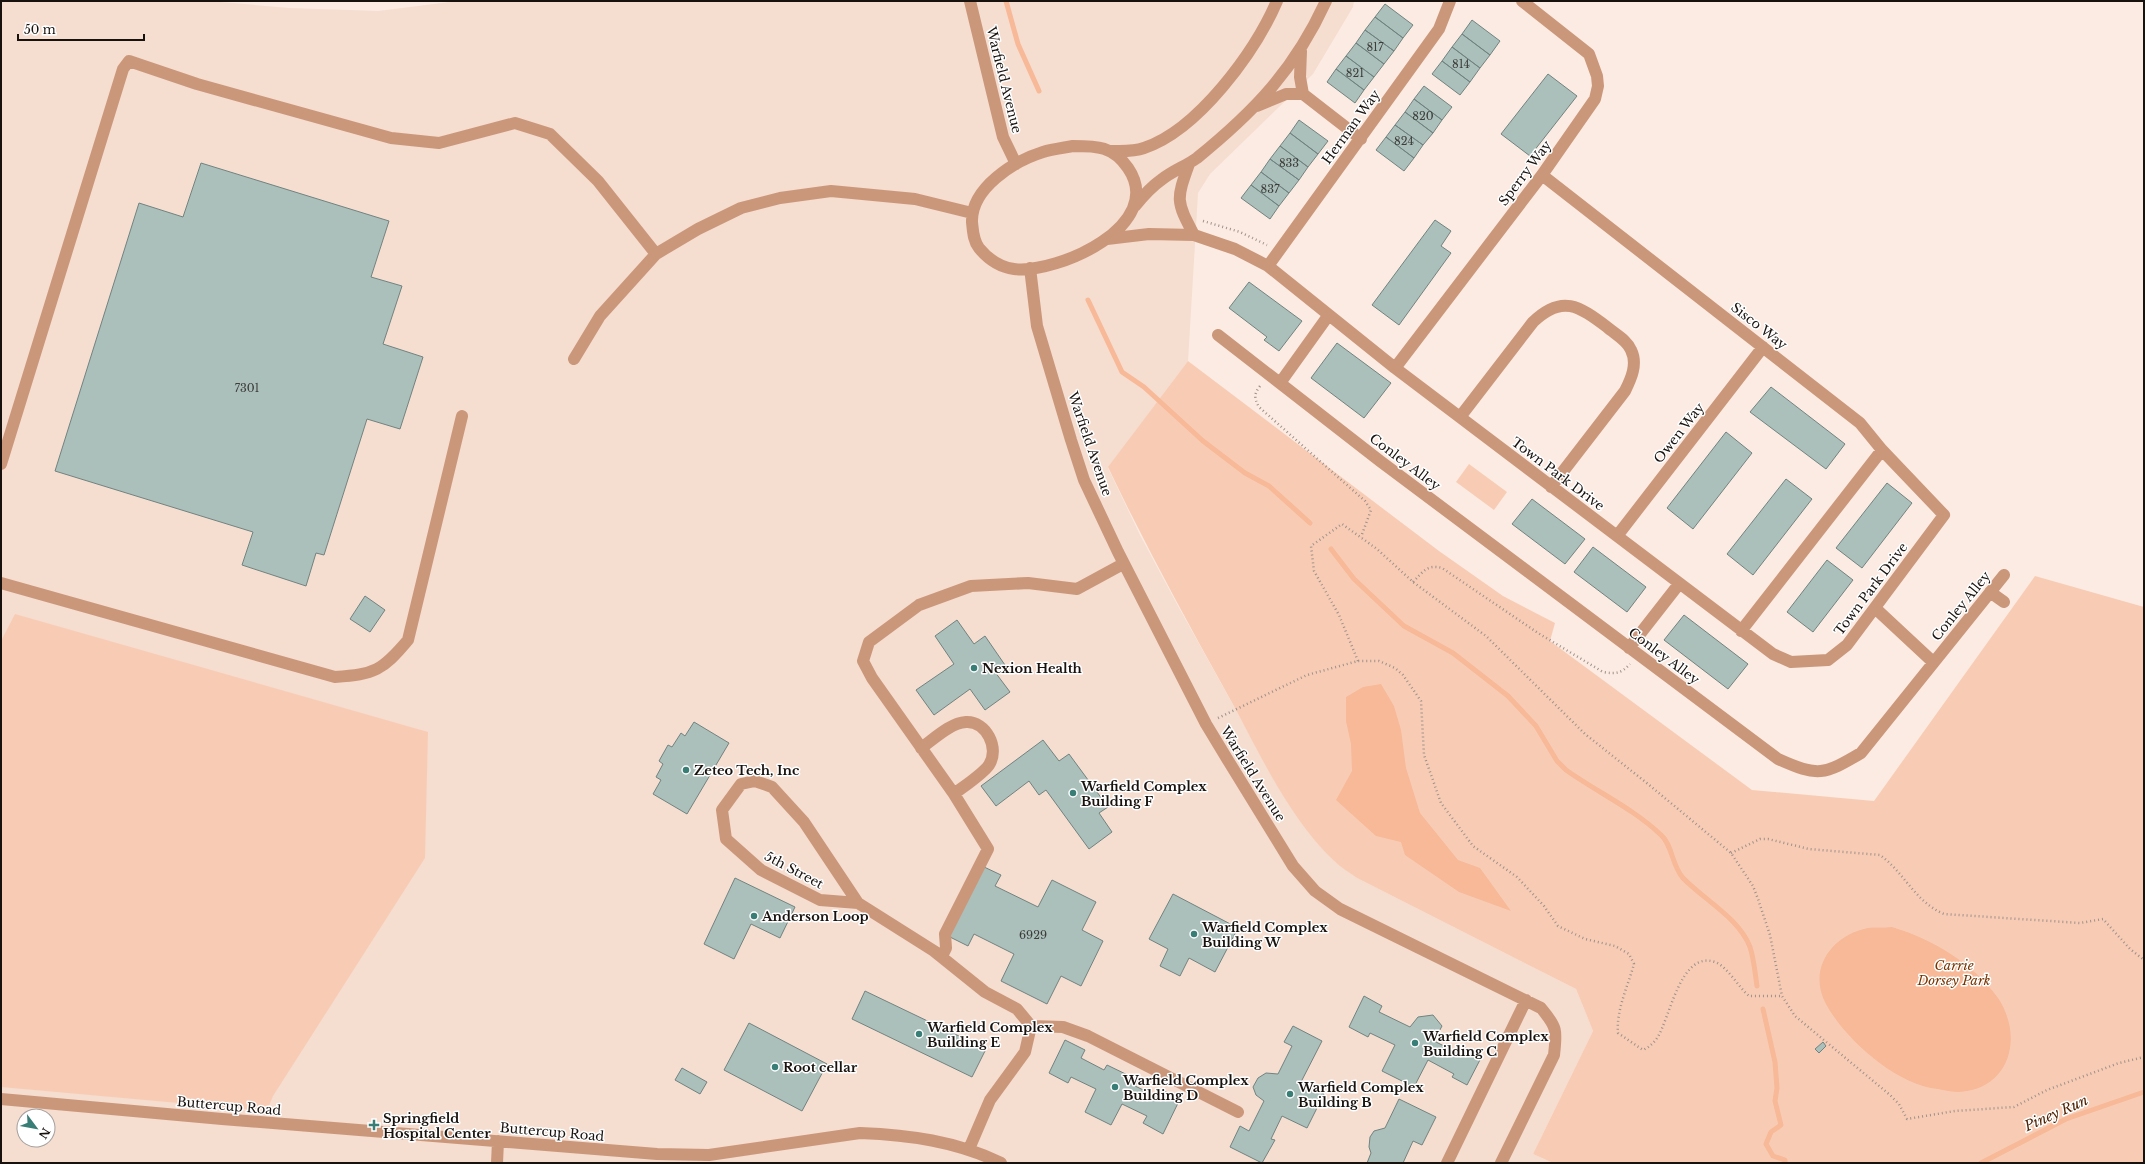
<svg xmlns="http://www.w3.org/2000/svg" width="2145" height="1164" font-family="'Libre Baskerville',serif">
	<rect width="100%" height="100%" fill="#fcebe2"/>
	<!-- built -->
	<path fill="#f5ddd0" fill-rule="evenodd" d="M1,1H209L289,8L378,11L458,1H1354L1353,7L1313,74L1210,174L1198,193L1188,361L1108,468L1140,535L1178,606L1282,793L1314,839L1334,861L1357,878L1576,989L1593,1031L1533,1154L1553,1163H1ZM24,1116H48V1140H24Z"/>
	<!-- green -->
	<path fill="#f8ccb4" d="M1188,361L1439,551L1503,596L1555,623L1550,641L1752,790L1874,801L2035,576L2144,607V1163H1553L1533,1154L1593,1031L1576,989L1357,878C1349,872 1340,867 1333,860C1285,813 1257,747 1225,690C1184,616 1144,543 1108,467Z
		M1469,464L1507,492L1494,510L1456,482Z
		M15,614L428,732L425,858L273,1096L267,1111L1,1087V641Z"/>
	<!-- water -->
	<path fill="#f7b997" d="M1381,684L1394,706L1401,730L1406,768L1420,813L1458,860L1480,868L1511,911L1459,892L1405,855L1401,842L1376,836L1336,800L1352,771L1351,744L1346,721V697L1363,687Z
		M1892,927C1932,939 1973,963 1998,998C2024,1037 2010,1089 1959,1092C1952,1092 1944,1090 1938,1089C1896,1085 1845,1039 1826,1004C1807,969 1832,935 1868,928C1875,927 1884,928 1892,927Z"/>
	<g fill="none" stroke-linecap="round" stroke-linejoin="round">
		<!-- stream -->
		<path stroke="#f7b997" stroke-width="5" d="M1006,1L1018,44L1039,91
			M1088,300L1122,372L1144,387L1203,441L1245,473L1269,486L1310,523
			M1331,549L1354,579L1404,626L1453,653L1508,696L1536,726L1557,761L1566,770C1597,792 1634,809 1661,835C1672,844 1672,866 1683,878C1703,899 1739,918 1750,947C1754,959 1755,973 1757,986
			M1763,1009L1775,1062L1777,1088L1775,1101L1781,1125L1771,1132L1766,1144L1773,1156L1785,1160V1163
			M1981,1163L2066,1119L2144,1092"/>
	</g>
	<!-- building -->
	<path fill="#abbfbb" stroke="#718380" d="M1385,4L1413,25L1403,38L1375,17Z
		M1375,17L1403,38L1394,51L1365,30Z
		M1472,20L1500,41L1490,55L1462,34Z
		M1365,30L1394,51L1384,64L1356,43Z
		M1462,34L1490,55L1480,68L1452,47Z
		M1356,43L1384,64L1374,77L1346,56Z
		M1452,47L1480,68L1470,82L1442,61Z
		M1346,56L1374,77L1364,90L1336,69Z
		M1442,61L1470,82L1460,95L1432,74Z
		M1336,69L1364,90L1355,103L1327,82Z
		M1548,74L1577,96L1530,156L1501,134Z
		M1424,86L1452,107L1442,120L1414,99Z
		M1414,99L1442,120L1433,133L1405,112Z
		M1405,112L1433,133L1423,145L1395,125Z
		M1299,120L1328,141L1318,154L1290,133Z
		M1395,125L1423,145L1414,158L1386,137Z
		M1290,133L1318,154L1308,167L1280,146Z
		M1386,137L1414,158L1404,171L1376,150Z
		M1280,146L1308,167L1299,180L1270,159Z
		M1270,159L1299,180L1289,193L1261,172Z
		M201,163L389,221L371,277L402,286L383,344L423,357L400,429L367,419L324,555L316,553L306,586L242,565L253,532L55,471L139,203L183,217Z
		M1261,172L1289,193L1279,206L1251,185Z
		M1251,185L1279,206L1270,219L1241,198Z
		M1435,220L1451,231L1441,246L1451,253L1399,325L1372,305Z
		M1249,282L1302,321L1279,351L1264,340L1267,337L1229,308Z
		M1337,343L1391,383L1364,418L1311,378Z
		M1771,387L1845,444L1826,469L1750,412Z
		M1726,432L1752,453L1693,529L1667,508Z
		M1786,479L1812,499L1753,575L1727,554Z
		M1887,483L1912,503L1862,568L1836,548Z
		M1532,499L1585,539L1565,564L1512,524Z
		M1593,547L1646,587L1627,612L1574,572Z
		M1827,560L1853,580L1813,632L1787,612Z
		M365,596L385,610L370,632L350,619Z
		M1684,615L1748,664L1728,689L1664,640Z
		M957,620L974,644L985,636L1005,665L995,672L1010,692L985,710L970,689L934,715L916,690L954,664L935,636Z
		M694,722L729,743L687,814L653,794L661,780L656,777L663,764L659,761L668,745L672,747L681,733L685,736Z
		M1043,740L1059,761L1069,754L1108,807L1099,813L1112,832L1089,849L1046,790L1039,795L1029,781L996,806L981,786Z
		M982,866L1001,875L995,886L1038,907L1052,880L1096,902L1082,930L1103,941L1081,986L1061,976L1047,1004L1001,981L1014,954L974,934L968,946L948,936Z
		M735,878L795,907L780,938L751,924L734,959L704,944Z
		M1173,894L1238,928L1215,972L1189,958L1180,976L1160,966L1168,949L1149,939Z
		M865,991L986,1049L972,1077L852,1019Z
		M1364,996L1382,1006L1379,1012L1410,1027L1418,1017L1433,1015L1442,1026L1434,1041L1462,1055L1465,1048L1482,1056L1467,1085L1452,1077L1454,1074L1428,1060L1414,1087L1382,1071L1395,1045L1370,1033L1368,1037L1349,1027Z
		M749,1023L827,1064L802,1111L724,1070Z
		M1293,1026L1322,1041L1301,1082L1324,1094L1307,1128L1282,1116L1271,1139L1275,1140L1262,1163L1230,1147L1240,1126L1249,1131L1264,1101L1256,1095L1253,1087L1258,1078L1266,1073L1278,1074L1292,1046L1284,1042Z
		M1065,1040L1085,1050L1081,1058L1104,1070L1107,1065L1138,1080L1135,1086L1156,1096L1160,1089L1180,1099L1163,1134L1143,1123L1147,1116L1122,1104L1111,1125L1085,1112L1096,1089L1071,1077L1068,1083L1049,1073Z
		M1823,1042L1826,1046L1819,1053L1815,1049Z
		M682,1068L707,1082L700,1094L675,1080Z
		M1399,1099L1436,1117L1422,1145L1413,1141L1403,1163H1367L1371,1153L1369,1147L1370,1137L1374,1131L1385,1128Z"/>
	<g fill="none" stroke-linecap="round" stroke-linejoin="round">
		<!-- path -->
		<path stroke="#9e918b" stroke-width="2.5" stroke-dasharray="1 3" stroke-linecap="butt" d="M1203,221L1240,232L1267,245
			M1260,386C1254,394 1254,398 1259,407L1365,501L1371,510L1361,537
			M1413,582C1423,572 1427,564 1442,568L1538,633L1603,672C1615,674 1621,674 1630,664
			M1358,661L1339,615L1314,571L1311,546L1342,524L1377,549L1413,582L1486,636L1585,734L1648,784L1731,853L1753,886L1758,899L1770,935L1782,996L1795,1016L1890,1095L1899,1104L1907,1119L1955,1111L2014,1107L2047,1090L2119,1063L2144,1057
			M1218,718L1307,675L1358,661H1379L1395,668L1403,675L1421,701L1424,755L1441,803L1473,846L1517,877L1544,906L1558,926L1585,939L1615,946L1629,954L1634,964C1628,986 1616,1010 1618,1033L1643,1050C1649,1047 1653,1044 1657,1038C1670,1019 1680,950 1715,962C1728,967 1739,988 1749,996H1782
			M1731,853L1760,839H1768L1809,849L1880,855C1904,872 1915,902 1944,914L2080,923L2103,919L2130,949L2144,960"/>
		<!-- minor -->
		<path stroke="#cb977a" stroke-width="12" d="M970,1L1003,137L1016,164
			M1301,51L1300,77L1303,94
			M1257,106L1286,94H1303L1361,139
			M1073,146C1097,146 1113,146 1128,168C1167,225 1058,274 1014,269C999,267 988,259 979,248C973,240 973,231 972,222C971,188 1014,161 1043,152C1053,149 1063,148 1073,146Z
			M1111,151C1122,151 1133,152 1144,148C1198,130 1255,52 1277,1
			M1189,164C1176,200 1176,201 1194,235
			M1135,206C1143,196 1151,187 1161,180C1172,171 1186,166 1197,158C1255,111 1295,69 1326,1
			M1107,239L1149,234L1194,235L1235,249L1268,266L1395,368L1773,654L1791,662L1828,660L1847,645L1944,515L1882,450L1860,423L1542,175
			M1268,266L1439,29L1450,1
			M1030,268L1037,326L1071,440L1084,480L1118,552L1206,724L1229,762L1293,866L1315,891L1340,909L1541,1008C1557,1027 1557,1030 1554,1055L1501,1163
			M1218,335L1380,461L1778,759C1818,777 1824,775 1861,753L2004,575
			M574,359L600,316L656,254L698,229L741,208L780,198L831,191L915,199L972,213
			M1395,368L1542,175L1595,99L1598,86L1597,76L1589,54L1522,1
			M1280,383L1328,316
			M1460,417L1533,322C1562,294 1579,306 1607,327C1615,334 1627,340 1631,350C1638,364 1631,379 1625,391L1551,487
			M1,464L123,69L129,61L197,84L391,138L439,143L515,123L550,134L598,181L656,254
			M1617,536L1763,347
			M1,583L335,677C375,674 382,671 408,640L462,416
			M1990,592L2004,602
			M1875,608L1933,662
			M1741,631L1882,450
			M1629,648L1679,584
			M921,748C934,739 950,723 966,722C986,721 1000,748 989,765C983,774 963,787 954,794
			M858,903L820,900L761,870L726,839L722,810L741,784L755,781L772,787L804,822L858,903L934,951L985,992L1017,1009L1031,1026L1025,1052L990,1100L969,1149
			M942,956L946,948L945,934L988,849L954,794L872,678L863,661L869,642L919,605L971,586L1028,583L1077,589L1123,564
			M1031,1026L1063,1027L1088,1036L1238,1112
			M1,1099L222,1119L657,1154L709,1155L860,1133C909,1135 956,1141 1001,1163
			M497,1163L498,1141
			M1447,1163L1526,1000"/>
	</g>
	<!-- markers -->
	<g fill="#387e76" stroke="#fff" stroke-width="1.5">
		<circle cx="974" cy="668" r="4"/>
		<circle cx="686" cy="770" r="4"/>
		<circle cx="1073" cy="793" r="4"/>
		<circle cx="754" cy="916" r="4"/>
		<circle cx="1194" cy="934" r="4"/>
		<circle cx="919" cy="1034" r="4"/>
		<circle cx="1415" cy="1043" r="4"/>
		<circle cx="775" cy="1067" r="4"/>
		<circle cx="1115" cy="1087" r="4"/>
		<circle cx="1290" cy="1094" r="4"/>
		<path d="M372 1119h4v4h4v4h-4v4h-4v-4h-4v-4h4z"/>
	</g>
	<g text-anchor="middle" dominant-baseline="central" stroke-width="3" stroke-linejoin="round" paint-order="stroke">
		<!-- number labels -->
		<g font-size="11" fill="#3d3d3a">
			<text x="1375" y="47">817</text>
			<text x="1461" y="64">814</text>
			<text x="1355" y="73">821</text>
			<text x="1423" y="116">820</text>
			<text x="1404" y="141">824</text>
			<text x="1289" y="163">833</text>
			<text x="1270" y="189">837</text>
			<text x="247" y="388">7301</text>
			<text x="1033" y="935">6929</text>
		</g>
		<!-- street labels -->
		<g font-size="13" fill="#18120f" stroke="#fff">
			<text transform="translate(1004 80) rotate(76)">Warfield Avenue</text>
			<text transform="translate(1351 127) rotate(-54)">Herman Way</text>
			<text transform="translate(1525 173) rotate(-53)">Sperry Way</text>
			<text transform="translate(1759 326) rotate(38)">Sisco Way</text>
			<text transform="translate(1679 433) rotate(-52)">Owen Way</text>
			<text transform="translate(1090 444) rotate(71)">Warfield Avenue</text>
			<text transform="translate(1405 462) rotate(37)">Conley Alley</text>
			<text transform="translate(1558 474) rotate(37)">Town Park Drive</text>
			<text transform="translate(1871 589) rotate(-53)">Town Park Drive</text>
			<text transform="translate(1961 606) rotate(-51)">Conley Alley</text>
			<text transform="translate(1664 656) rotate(37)">Conley Alley</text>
			<text transform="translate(1253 774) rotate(58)">Warfield Avenue</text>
			<text transform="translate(794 870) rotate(28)">5th Street</text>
			<text transform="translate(229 1106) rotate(5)">Buttercup Road</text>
			<text transform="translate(552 1132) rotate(5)">Buttercup Road</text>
		</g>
		<!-- poi labels -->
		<g font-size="13" font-weight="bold" fill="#18120f" stroke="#fff" text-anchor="start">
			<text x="982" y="668">Nexion Health</text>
			<text x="694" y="770">Zeteo Tech, Inc</text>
			<text x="1081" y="786">Warfield Complex<tspan x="1081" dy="15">Building F</tspan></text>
			<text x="762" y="916">Anderson Loop</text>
			<text x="1202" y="927">Warfield Complex<tspan x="1202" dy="15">Building W</tspan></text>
			<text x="927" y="1027">Warfield Complex<tspan x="927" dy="15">Building E</tspan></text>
			<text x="1423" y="1036">Warfield Complex<tspan x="1423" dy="15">Building C</tspan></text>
			<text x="783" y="1067">Root cellar</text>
			<text x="1123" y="1080">Warfield Complex<tspan x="1123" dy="15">Building D</tspan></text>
			<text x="1298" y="1087">Warfield Complex<tspan x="1298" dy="15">Building B</tspan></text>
			<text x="383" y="1118">Springfield<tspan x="383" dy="15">Hospital Center</tspan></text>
		</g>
		<!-- park labels -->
		<g font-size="13" font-style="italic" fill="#773400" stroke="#fff">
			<text x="1954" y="965">Carrie<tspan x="1954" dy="15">Dorsey Park</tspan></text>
		</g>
		<!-- water labels -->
		<g font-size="14" font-style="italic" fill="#4f2000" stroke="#fff">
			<text transform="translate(2056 1113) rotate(-24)">Piney Run</text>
		</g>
	</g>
	<!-- border -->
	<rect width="2145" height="1164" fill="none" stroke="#18120f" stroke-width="4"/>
	<!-- north arrow -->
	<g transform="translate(36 1128) rotate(122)"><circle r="19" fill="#ffffff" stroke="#a3a09f"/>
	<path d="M0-3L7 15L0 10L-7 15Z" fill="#387e76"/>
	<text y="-6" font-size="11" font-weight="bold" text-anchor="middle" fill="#18120f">N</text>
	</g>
	<!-- scale -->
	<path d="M18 34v6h126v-6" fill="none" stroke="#18120f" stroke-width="2"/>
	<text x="24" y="34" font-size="12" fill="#18120f" stroke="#ffffff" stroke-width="3" paint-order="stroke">50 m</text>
</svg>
